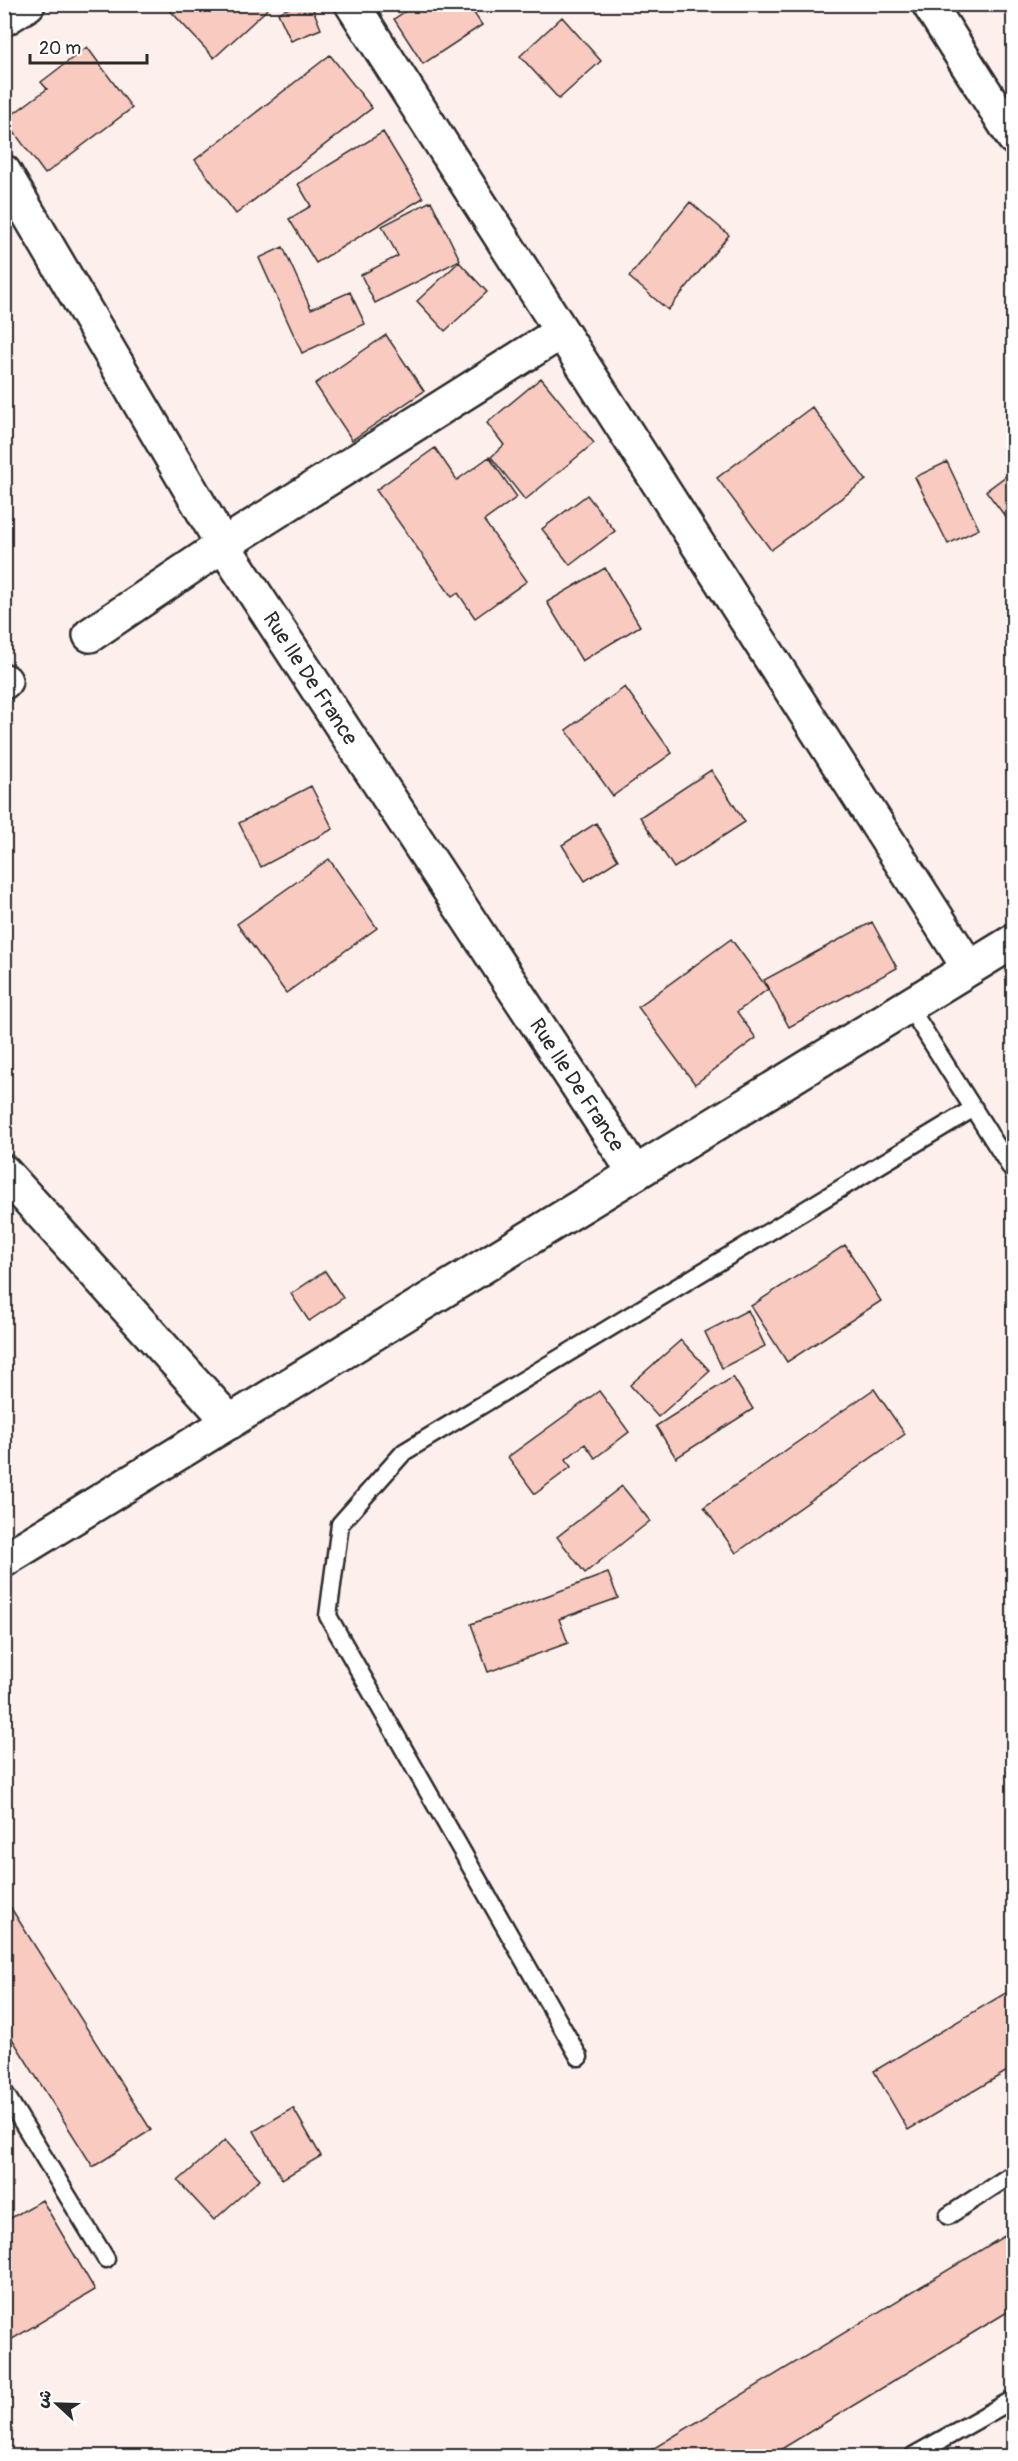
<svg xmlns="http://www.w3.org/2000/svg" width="1018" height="2461" font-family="Pangolin,'Playpen Sans Arabic',sans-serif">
	<rect width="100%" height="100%" fill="#fdefec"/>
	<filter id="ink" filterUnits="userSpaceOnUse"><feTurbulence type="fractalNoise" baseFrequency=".0167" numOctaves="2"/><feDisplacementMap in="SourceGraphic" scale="12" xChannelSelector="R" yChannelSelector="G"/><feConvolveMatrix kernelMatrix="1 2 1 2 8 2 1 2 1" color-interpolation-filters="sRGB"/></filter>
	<g filter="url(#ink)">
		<!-- building -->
		<path fill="#f9cac0" stroke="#2b2b2b" stroke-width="1.5" d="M168,4H271L272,5L214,58L166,6Z
			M298,4H311L321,29L291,41L278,13Z
			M416,4H468L482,25L423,64L394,19Z
			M562,17L601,61L559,99L520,56Z
			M87,47L132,108L45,174L5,120L47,89L41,82Z
			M330,55L372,108L236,214L195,160Z
			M383,132L423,198L316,263L289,219L311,206L298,184Z
			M431,201L460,260L375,303L361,275L398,256L382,226Z
			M690,202L729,235L668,310L629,277Z
			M283,247L311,309L350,292L365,324L302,353L259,258Z
			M459,262L487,292L445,331L417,301Z
			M386,335L424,391L352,440L315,384Z
			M541,378L594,443L525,500L491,457L504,445L487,423Z
			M812,407L866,480L771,550L717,478Z
			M435,448L457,480L489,457L517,497L484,521L527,581L475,618L458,593L452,597L376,490Z
			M947,462L979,529L948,544L915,477Z
			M1014,470V528L986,491Z
			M587,495L615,531L570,565L542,529Z
			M605,568L640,626L582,661L547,602Z
			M625,687L672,753L613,796L566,730Z
			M711,770L745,822L674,868L640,817Z
			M311,786L333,829L261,867L239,823Z
			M596,823L618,860L585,881L562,845Z
			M329,859L377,928L286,993L237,924Z
			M872,922L897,968L789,1027L764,980Z
			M731,939L768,989L737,1012L756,1038L695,1084L638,1007Z
			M845,1245L881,1301L787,1362L751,1306Z
			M325,1271L343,1298L309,1321L291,1294Z
			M748,1310L765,1346L722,1368L705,1332Z
			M681,1340L710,1371L658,1417L630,1385Z
			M733,1377L753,1409L676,1458L656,1426Z
			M874,1389L905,1434L736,1553L704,1507Z
			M599,1391L629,1432L595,1458L585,1444L566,1459L571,1467L535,1494L508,1457Z
			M622,1486L650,1521L585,1573L557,1537Z
			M608,1573L618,1598L559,1619L568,1643L488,1672L471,1624Z
			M4,1897L151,2130L93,2167L4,2026Z
			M1014,1988V2067L908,2130L874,2071Z
			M293,2108L321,2156L282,2179L254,2131Z
			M225,2140L260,2179L214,2220L178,2181Z
			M42,2200L95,2290L4,2344V2222Z
			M1014,2230V2308L770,2456H641Z"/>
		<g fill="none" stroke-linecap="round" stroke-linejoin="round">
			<defs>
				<path id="service" d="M908,1005L1014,1173
					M579,2057L328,1616L340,1524L404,1452L974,1108
					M4,2092L106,2259
					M948,2216L1014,2173
					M913,2456L1014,2399"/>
				<g id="minor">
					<path d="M352,4L969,968"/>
					<path d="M929,4L1014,138"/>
					<path d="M4,19L28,4"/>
					<path id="s1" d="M4,172L223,545L635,1173"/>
					<path d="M90,635L223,545L561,332"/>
					<path d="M4,682L5,681"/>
					<path d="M4,1172L230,1422"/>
				</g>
				<path id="secondary" d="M4,1560L1014,941"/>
			</defs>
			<!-- service casing -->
			<use href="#service" stroke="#2b2b2b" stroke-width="21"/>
			<!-- minor casing -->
			<use href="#minor" stroke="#2b2b2b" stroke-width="38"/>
			<!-- secondary casing -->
			<use href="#secondary" stroke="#2b2b2b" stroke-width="38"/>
			<!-- service -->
			<use href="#service" stroke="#fff" stroke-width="16"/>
			<!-- minor -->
			<use href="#minor" stroke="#fff" stroke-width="33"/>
			<!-- secondary -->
			<use href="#secondary" stroke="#fff" stroke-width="33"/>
		</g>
	</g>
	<g text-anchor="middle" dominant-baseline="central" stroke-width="5" stroke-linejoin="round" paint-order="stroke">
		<!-- street labels -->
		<g font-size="21" fill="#2b2b2b" stroke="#fff">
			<text stroke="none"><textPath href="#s1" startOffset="592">Rue Ile De France</textPath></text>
			<text stroke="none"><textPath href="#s1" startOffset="1078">Rue Ile De France</textPath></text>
		</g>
	</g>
	<!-- margin -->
	<rect width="1018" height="2461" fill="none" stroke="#fff" stroke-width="24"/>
	<rect x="12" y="12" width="994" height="2437" fill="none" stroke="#2b2b2b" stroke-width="2" filter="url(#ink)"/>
	<!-- north arrow -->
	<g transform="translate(57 2404) rotate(292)" stroke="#ffffff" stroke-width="4.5" paint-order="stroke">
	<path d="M0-4.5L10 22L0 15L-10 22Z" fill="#2b2b2b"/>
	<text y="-9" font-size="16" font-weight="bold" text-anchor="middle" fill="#2b2b2b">ش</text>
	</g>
	<!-- scale -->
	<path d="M30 54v9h117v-9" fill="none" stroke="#2b2b2b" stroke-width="3"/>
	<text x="39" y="54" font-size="18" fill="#2b2b2b" stroke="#ffffff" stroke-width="4.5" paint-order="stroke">20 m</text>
</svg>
